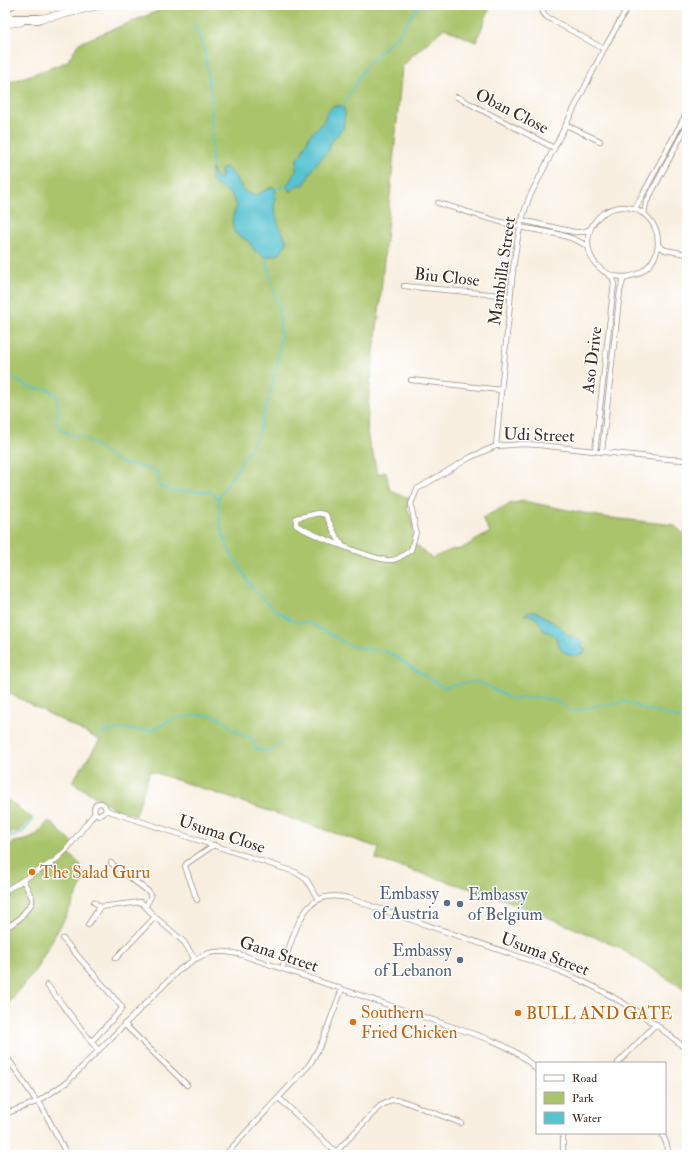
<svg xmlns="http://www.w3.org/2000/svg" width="692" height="1160" font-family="'IM FELL Double Pica',serif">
	<rect width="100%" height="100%" fill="#fff"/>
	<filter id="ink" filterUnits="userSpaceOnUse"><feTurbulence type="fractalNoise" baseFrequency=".025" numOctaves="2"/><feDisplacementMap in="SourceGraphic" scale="8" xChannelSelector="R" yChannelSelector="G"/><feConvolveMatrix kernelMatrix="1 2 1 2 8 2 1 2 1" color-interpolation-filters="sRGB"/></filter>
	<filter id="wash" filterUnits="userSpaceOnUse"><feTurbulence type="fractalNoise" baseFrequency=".012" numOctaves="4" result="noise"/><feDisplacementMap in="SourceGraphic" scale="16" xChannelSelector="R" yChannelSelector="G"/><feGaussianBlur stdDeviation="0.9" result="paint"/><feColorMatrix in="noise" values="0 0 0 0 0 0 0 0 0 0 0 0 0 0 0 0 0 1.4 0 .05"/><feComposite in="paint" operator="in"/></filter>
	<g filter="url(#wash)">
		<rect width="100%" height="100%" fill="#f8efe0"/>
		<!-- green -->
		<path fill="#a9c46b" stroke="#727744" d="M169,5H491L476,42L444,28L412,56L402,67L380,303L369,394L367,432L370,448L373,454L377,474L386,472L389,488L397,494L410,498L407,508L413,522V532L411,541L432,558L451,550L461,549L490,532L482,518L509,504L523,501L603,517L674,525L687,537V991L618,947L557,921L503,899L376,859L379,848L150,771L136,815L113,808L72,782L100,740L5,691V84L67,62L79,43L156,12Z
			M5,798L32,818L20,831L8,833L5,831Z
			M49,821L75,845L68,853L80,864L85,878L65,918L33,974L8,1004L5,1003V848C12,840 21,842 29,839C36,837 44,826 49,821Z"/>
		<!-- water -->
		<path fill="#57c3d1" stroke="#497678" d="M333,106H343L345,113L343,128L331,142L329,150L314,166L304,185H298L290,192L287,186L296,170L297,159L301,154L310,135L324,121L326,113Z
			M226,167C228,171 230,171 233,174C236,177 237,181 240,185C250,201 258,194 272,187L276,189L274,209L278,224L287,242L280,254L265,257L255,251L249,242L234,232C231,220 232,217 237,206C235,202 232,195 228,192C216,184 209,185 212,168L214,175L219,179L222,177L221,173L222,169Z
			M529,612H537L560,627L569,636L582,641V647L586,650C581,658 566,657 561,649C558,645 558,641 555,637C551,633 549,632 544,631C539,622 536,613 524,615Z"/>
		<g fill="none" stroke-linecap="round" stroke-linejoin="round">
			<!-- stream -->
			<path stroke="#57c3d1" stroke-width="1.5" d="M194,23L205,54L211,95L212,168
				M343,106L362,72L372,59L399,34L419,5
				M276,189L287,186
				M5,377L15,379L30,388L47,389L56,394L58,412L56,421L61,430L72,435H81L119,462L147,468L158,472L159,486L172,491L211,492L218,499L221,529L227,547L255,592L275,610L295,622L310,623L349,645L358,648L382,650L392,654L443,687L469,682L482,683L512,699L539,697L559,702L571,712L596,706L626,702L647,710L687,720
				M218,499L257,437L274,379L281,338L279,310L265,257
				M96,738C108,726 127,730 143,730C145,730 149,731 152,730C158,728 163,723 168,721C177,716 207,713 217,717C230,723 234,735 251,737L256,749L270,752L282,741
				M5,836C20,838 25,831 33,819"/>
		</g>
	</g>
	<g filter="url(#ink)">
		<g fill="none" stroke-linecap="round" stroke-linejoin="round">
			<defs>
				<path id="minor" d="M544,5C542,11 542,13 547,17L604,49
					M680,5L687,9
					M457,97L554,148
					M566,125L600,141
					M438,203C466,211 493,221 521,227C543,232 569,233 588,247
					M588 242a35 35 0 1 1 70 0a35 35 0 1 1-70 0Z
					M635,209L687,112
					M644,214L646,203L687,125
					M521,220L574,232H583L590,229
					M658,245L665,250L687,254
					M404,286L510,296
					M411,380L501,390
					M496,446C500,402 504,359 509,315C512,275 515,235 529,198L604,49L629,5
					M595,451L614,283L613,278L610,276
					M602,451L620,291L623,280L627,277
					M343,546L335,534L326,515L319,513L296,518V525C310,534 378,562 392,560C398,560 406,553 411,550L416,532L411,504L417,489L471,457L496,446L524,444L539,445L668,459L687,460
					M106,810L295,872L306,879L318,899
					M111,863L149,892L151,896L146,906
					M5,891L23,880
					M197,900L185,866L186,864L214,845
					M94,902L100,907
					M88,925L100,907L141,902L155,917L184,942L194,958
					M5,929L19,919L32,903V898L23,880L56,860L66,850L95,813C91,802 105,799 106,810L103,814L99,815L95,813
					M63,939L122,1007L121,1010L91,1042
					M116,958L155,917
					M282,968C290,948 298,907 320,899C329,895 339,896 348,898L555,969C604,989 648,1015 687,1050
					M47,985L98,1050
					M124,1024L187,1085
					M5,1054L37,1102
					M618,1063L656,1024
					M279,1098L339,1155
					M39,1101L67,1155
					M5,1114L39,1101L67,1082L179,970C203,952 216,947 245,956L491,1040C509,1047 524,1056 537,1070
					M563,1133V1155
					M662,1133L667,1145L668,1155
					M225,1155L310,1064L322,1042L342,989
					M333,1155L380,1106L392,1100H400L461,1123"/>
				<path id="trunk" d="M33,20L64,14L100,5
					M5,24L21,22"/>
				<path id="motorway" d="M5,6L11,5
					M5,19H38"/>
			</defs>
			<!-- minor casing -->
			<use href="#minor" stroke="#9a8c7f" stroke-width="6"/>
			<!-- trunk casing -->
			<use href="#trunk" stroke="#9a8c7f" stroke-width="8"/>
			<!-- motorway casing -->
			<use href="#motorway" stroke="#9a8c7f" stroke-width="10"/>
			<!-- minor -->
			<use href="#minor" stroke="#fff" stroke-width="4.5"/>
			<!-- trunk -->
			<use href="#trunk" stroke="#fff" stroke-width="7"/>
			<!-- motorway -->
			<use href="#motorway" stroke="#fff" stroke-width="8"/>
		</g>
	</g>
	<!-- markers -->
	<g fill="#e8710a" stroke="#fff" stroke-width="1.5">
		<circle cx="32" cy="872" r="4"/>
		<circle cx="518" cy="1013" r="4"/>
		<circle cx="353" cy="1022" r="4"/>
	</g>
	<g fill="#5c6f8a" stroke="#fff" stroke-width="1.5">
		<circle cx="447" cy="903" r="4"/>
		<circle cx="460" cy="904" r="4"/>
		<circle cx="460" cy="960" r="4"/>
	</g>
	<g text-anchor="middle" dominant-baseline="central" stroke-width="3" stroke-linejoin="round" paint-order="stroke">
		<!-- street labels -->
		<g font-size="17" fill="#3b2a1e" stroke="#fff">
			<text transform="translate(512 111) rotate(27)">Oban Close</text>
			<text transform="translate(502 271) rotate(-82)">Mambilla Street</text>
			<text transform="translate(447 277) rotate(6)">Biu Close</text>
			<text transform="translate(592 360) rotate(-83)">Aso Drive</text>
			<text transform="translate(539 435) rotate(2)">Udi Street</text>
			<text transform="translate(222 834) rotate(18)">Usuma Close</text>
			<text transform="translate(279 954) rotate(18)">Gana Street</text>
			<text transform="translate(545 954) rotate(21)">Usuma Street</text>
		</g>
		<!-- food labels -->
		<g font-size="17" fill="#c56008" stroke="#fff" text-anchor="start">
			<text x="40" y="872">The Salad Guru</text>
			<text x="361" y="1012">Southern<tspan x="361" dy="20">Fried Chicken</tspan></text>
			<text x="526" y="1013">BULL AND GATE</text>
		</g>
		<!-- service labels -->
		<g font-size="17" fill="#4e5e75" stroke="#fff" text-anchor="end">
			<text x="439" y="893">Embassy<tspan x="439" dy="20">of Austria</tspan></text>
			<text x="468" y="894" text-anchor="start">Embassy<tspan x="468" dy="20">of Belgium</tspan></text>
			<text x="452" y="950">Embassy<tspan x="452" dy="20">of Lebanon</tspan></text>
		</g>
	</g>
	<!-- margin -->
	<rect width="692" height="1160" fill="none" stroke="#fff" stroke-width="20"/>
	<!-- legend -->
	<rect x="536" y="1062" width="130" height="72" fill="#ffffff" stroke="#b1aaa5"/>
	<rect x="544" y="1075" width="20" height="6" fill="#ffffff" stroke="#b1aaa5"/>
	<text x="572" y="1082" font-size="12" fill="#3b2a1e">Road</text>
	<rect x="544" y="1092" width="20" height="12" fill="#a9c46b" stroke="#b1aaa5"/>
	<text x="572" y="1102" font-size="12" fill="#3b2a1e">Park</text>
	<rect x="544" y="1112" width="20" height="12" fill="#57c3d1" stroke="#b1aaa5"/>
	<text x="572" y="1122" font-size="12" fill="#3b2a1e">Water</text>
</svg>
